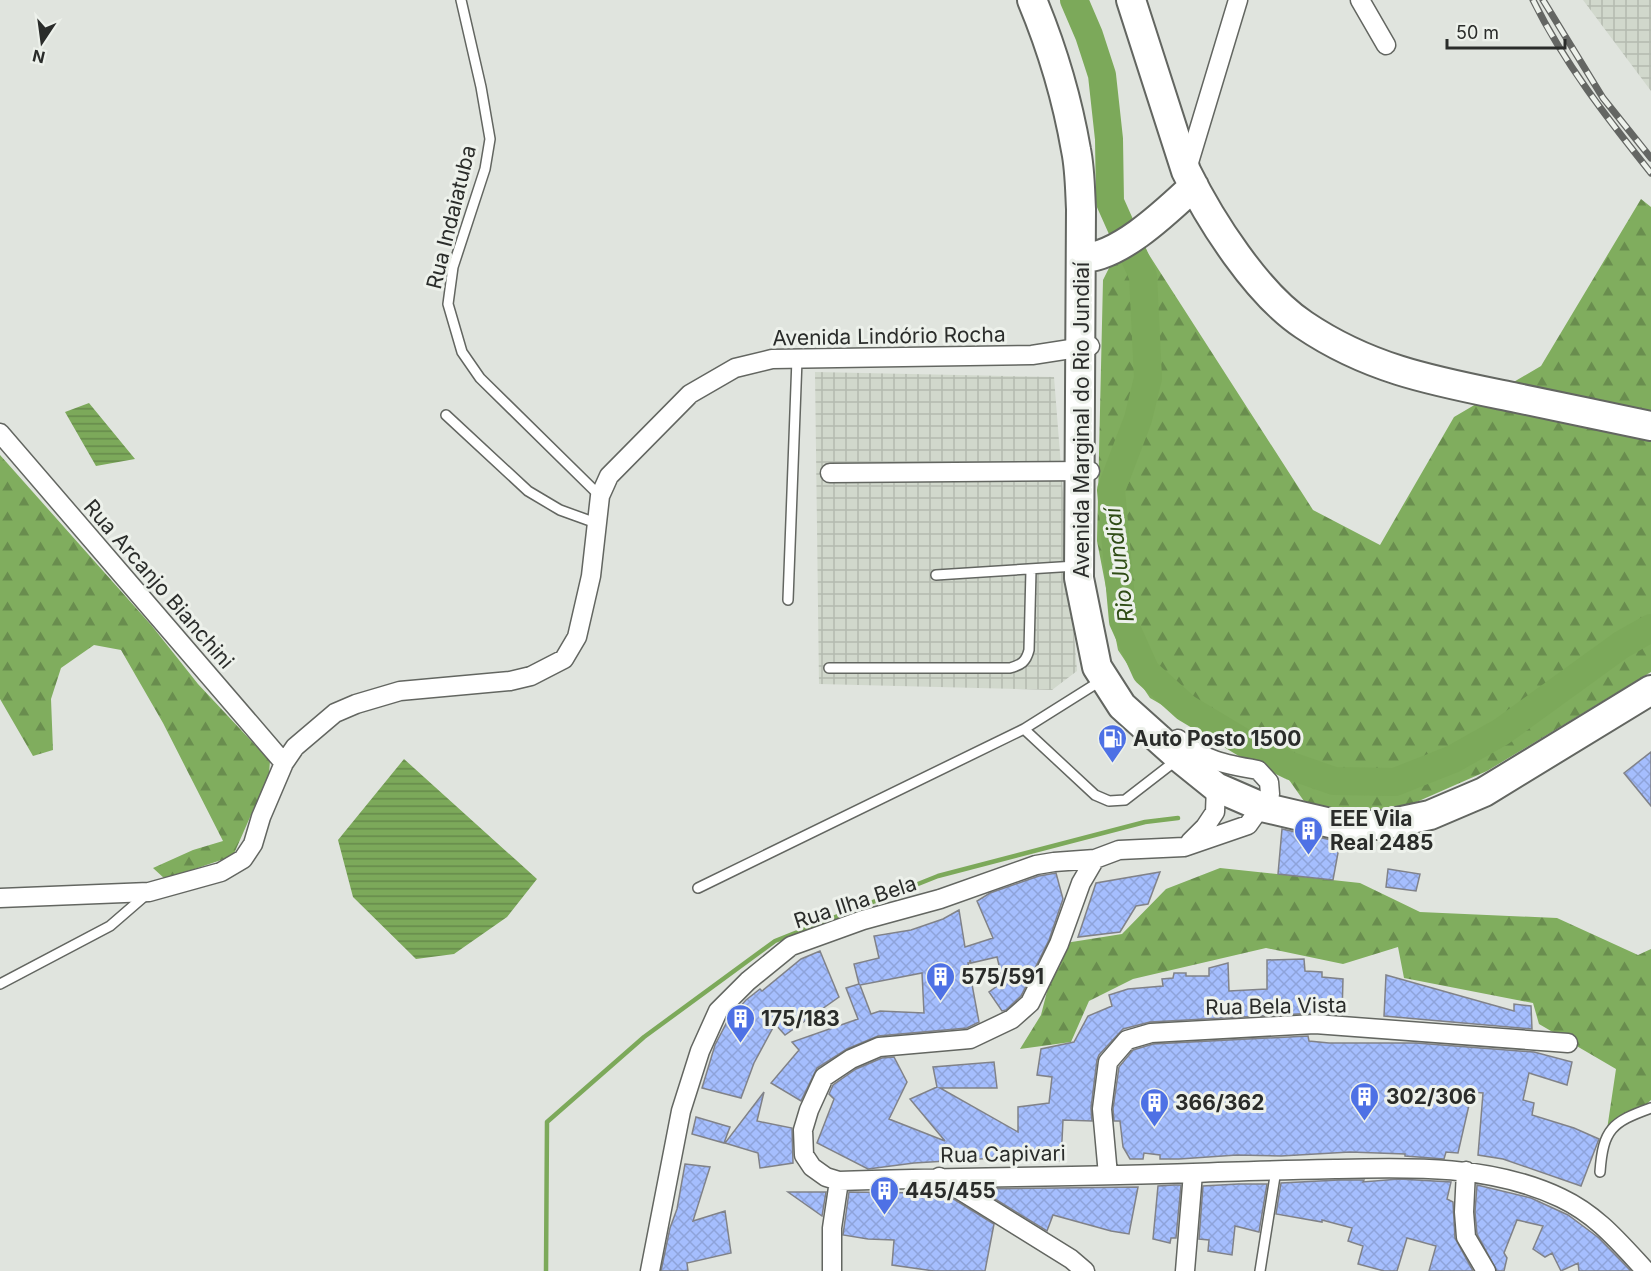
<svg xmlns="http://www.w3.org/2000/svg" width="1651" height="1271" font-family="Inter,sans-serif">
	<defs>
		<pattern id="industrial-grid" width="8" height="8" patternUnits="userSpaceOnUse" patternTransform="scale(1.5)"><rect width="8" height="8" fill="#d1d8cc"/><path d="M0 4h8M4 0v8" fill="none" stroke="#b4baaf"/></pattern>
		<pattern id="forest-firs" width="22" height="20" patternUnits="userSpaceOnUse" patternTransform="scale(1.5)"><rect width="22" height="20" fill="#80ad5e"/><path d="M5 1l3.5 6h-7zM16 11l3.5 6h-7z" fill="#698d4e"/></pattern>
		<pattern id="water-rules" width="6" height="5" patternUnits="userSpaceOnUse" patternTransform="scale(1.5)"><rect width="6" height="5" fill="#7ca95a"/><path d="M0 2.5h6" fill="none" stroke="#668a4b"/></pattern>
		<pattern id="building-cross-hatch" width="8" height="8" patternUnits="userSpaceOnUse" patternTransform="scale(1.5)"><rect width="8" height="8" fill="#a5befe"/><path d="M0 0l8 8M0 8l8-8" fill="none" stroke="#8ea3da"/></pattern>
	</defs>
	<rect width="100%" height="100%" fill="#e0e4de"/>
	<!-- industrial -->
	<path fill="url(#industrial-grid)" d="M1583,0H1651V91Z
		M815,372L1054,377L1077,671L1052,690L819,684Z"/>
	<!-- forest -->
	<path fill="url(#forest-firs)" d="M1641,199L1651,207V672L1487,771L1387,815L1306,804L1287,777L1150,698L1118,650L1097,541L1103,280L1110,266L1144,247L1313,510L1380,545L1454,417L1541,366Z
		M0,455L152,626L198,684L270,761L269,774L233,856L165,879L153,868L193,850L223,841L163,723L121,650L94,645L61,668L51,699L53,750L33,756L0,699Z
		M1220,868L1360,883L1420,912L1557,918L1638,955L1651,949V1100L1605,1143L1616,1069L1539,1024L1533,1003L1404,978L1398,947L1343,964L1266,948L1133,979L1089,1001L1071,1042L1020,1049L1041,1015L1059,944L1122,934L1166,889Z"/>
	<!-- water -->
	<path fill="url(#water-rules)" d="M89,403L135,459L96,466L65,412Z
		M404,759L537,879L507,917L454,954L416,959L353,897L338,840Z"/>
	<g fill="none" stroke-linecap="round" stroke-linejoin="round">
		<!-- stream -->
		<path stroke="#7ca95a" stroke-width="4.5" d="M1314,787L1334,781
			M546,1271L547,1122L644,1037L775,941L938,876L1145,822L1178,818"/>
		<!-- river -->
		<path stroke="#7ca95a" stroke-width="28" d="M1074,0L1089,35L1102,75L1109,139L1110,202L1143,276L1148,378L1138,419L1111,490L1123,621L1146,672L1186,708L1246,744L1291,766L1334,781L1395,782L1453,759L1501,732L1621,645L1651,628"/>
	</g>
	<!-- building -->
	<path fill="url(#building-cross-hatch)" stroke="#808288" stroke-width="1.5" fill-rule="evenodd" d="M1651,752V806L1624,773Z
		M1282,829L1340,842L1333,880L1278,874Z
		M1388,869L1420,874L1416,891L1386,887Z
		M1160,872L1148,904L1136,906L1120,932L1078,937L1096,883Z
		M1056,873L1063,899L1049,940L1021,996L1006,1010L1002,1011L989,992L1003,982L997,957L971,963L970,960V963H968L979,1022L967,1028L878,1036L847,1049L817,1068L801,1101L771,1083L799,1050L792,1042L858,1019L846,988L859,984L854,964L879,958L874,936L911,930L943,919L959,910L965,947L993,938L977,901L990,893L1039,876ZM922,973L924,1013L880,1011L871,1014L860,985Z
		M820,951L839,997L785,1035L775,1024L754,1063L741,1098L702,1088L715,1045L728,1020L746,1000L760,989L762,991L801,959Z
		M1304,959L1305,971L1322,972V977L1343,979L1342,1015L1314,1013L1150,1022L1123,1029L1099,1055L1097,1060L1091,1108L1092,1121L1063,1120L1061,1161L995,1158L914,1163L868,1169L817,1143L834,1099L829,1094L833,1085L856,1069L882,1058L894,1057L907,1082L889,1119L945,1141L910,1099L937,1087L933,1067L994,1062L997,1088H940L1018,1132V1107L1049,1103L1052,1077L1037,1075L1041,1049L1074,1042L1088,1016L1112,1006L1109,995L1128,989L1163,986L1162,979L1173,978L1174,973H1186V976H1209V968L1228,963L1229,991L1267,989V960Z
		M1386,975L1514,1011V1004L1531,1006L1532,1029L1384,1016Z
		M1308,1036L1309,1041L1329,1043H1416L1534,1052L1572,1062L1567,1085L1529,1073L1523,1100L1534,1103L1532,1115L1574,1128L1599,1139L1581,1186L1503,1159L1478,1155L1483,1093L1472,1092L1458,1153L1446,1152L1444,1159L1405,1156V1154L1350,1152L1281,1156L1237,1155L1179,1159H1160V1155L1144,1153L1143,1159H1130L1123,1147L1120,1121H1114L1113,1109L1119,1067L1133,1050L1153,1044Z
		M764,1092L757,1121L792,1128L793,1163L760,1168L758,1153L725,1143Z
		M696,1117L730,1127L724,1143L692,1134Z
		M685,1164L710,1167L693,1221L725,1211L731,1253L687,1263L688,1271H661L670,1228L677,1209Z
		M1399,1179L1451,1182L1447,1199L1453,1202L1455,1238L1473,1271H1429L1436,1246L1407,1238L1397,1271H1384L1358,1264L1363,1246L1348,1241L1352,1228L1322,1220V1222L1276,1214L1281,1183L1339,1180H1364L1363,1182Z
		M1239,1184H1267L1259,1232L1235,1226L1232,1255L1208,1251L1209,1240L1199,1239L1203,1186Z
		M1174,1185H1181L1176,1238H1171L1170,1243L1153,1239L1158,1186Z
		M1477,1185L1531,1198L1568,1215L1599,1238L1631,1271H1579L1578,1263L1561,1271L1552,1253L1545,1257L1533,1249L1543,1226L1517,1220L1504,1253L1507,1258L1504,1271H1497L1477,1234L1475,1212Z
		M1138,1187L1129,1234L1111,1231L1053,1215L1047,1231L979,1189Z
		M939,1190L994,1224L985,1271H934L892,1265L894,1240L868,1239L843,1235L849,1192L918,1193L914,1191Z
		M788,1192H826L822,1216Z"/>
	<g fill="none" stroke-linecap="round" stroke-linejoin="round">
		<defs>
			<path id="lane" d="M461,0L481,87L490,139L485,169L453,267L448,304L462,352L480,378L600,496
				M446,415L528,491L560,510L596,523
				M936,575L1076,566
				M788,600L797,359
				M829,668H1010C1021,665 1026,662 1029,650L1031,570
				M1024,729L1095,795L1109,801L1125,800L1178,759
				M698,888L1024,729L1102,680
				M0,984L110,926L147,894
				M1600,1172C1603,1129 1612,1122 1651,1108
				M1260,1271L1276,1170"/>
			<path id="street" d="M1360,0L1386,45
				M1187,169L1238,0
				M0,433L284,763
				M830,473L1090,471
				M1190,842L1205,827L1215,812L1216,787
				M1095,859L1081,883L1059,944L1030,1003L1012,1019L970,1039L879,1047L851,1059L824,1077L809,1110L803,1130L804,1155L812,1167L826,1177L839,1181C957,1177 1075,1177 1193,1173C1241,1171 1290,1170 1338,1169C1412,1167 1492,1165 1561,1198C1597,1215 1619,1242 1646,1271
				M0,898L149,892L221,872L243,859L253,844L261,817L284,763L295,747L335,713L356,704L400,691L510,681L531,676L564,659L577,637L591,576L600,496L609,476L690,394L735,368L772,359L1032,355L1090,346
				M1466,1171L1464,1212L1466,1237L1486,1271
				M1108,1175L1102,1109L1108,1062L1127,1040L1151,1033L1315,1024L1568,1043
				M939,1177L1071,1259L1085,1271
				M650,1271L681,1111L700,1051L718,1011L748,981L791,946L863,920L940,899L1036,865L1054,862L1095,859L1119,850L1184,847L1248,825L1270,794L1269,782L1258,770C1223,764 1206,761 1178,739
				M832,1271V1228L839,1181
				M1185,1271L1193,1173"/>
			<path id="primary" d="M1032,0C1052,48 1067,98 1076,150C1080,169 1080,190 1081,209L1079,578L1097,667L1122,706L1180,758L1216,787L1262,807L1339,825H1383L1430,815L1484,792L1651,690
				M1131,0L1186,171C1210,220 1257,294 1304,325C1372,371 1439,382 1517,398C1562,407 1606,417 1651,426
				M1081,258C1119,258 1167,211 1194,186"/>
		</defs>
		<!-- lane casing -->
		<use href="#lane" stroke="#636661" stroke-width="12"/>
		<!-- street casing -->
		<use href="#street" stroke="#636661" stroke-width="21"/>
		<!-- primary casing -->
		<use href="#primary" stroke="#636661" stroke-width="32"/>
		<!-- lane -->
		<use href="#lane" stroke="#fff" stroke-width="9"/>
		<!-- street -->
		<use href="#street" stroke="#fff" stroke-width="18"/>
		<!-- primary -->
		<use href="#primary" stroke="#fff" stroke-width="28"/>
		<defs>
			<path id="rail" d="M1533,0C1564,63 1607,118 1651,173
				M1543,0L1603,98L1651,158"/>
		</defs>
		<!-- rail casing -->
		<use href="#rail" stroke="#646663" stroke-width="7"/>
		<!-- rail -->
		<use href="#rail" stroke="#edf1eb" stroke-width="4.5" stroke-dasharray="14" stroke-linecap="butt"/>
	</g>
	<!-- icons -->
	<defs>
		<symbol id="fuel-pin" viewBox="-11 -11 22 30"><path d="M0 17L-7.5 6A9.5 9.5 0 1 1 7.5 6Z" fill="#4e71e5" stroke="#edf1eb"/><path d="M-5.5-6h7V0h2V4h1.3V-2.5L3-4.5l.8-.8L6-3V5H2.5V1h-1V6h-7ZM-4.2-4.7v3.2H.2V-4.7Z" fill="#fff"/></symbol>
		<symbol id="building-pin" viewBox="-11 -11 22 30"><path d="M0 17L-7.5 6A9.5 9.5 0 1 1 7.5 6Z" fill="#4e71e5" stroke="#edf1eb"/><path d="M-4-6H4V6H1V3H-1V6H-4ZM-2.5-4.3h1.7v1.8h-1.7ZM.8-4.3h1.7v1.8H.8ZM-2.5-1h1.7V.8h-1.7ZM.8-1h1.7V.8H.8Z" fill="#fff"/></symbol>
	</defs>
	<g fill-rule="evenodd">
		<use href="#fuel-pin" x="1096" y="722" width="33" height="45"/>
		<use href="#building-pin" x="1292" y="814" width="33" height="45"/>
		<use href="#building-pin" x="924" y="960" width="33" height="45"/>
		<use href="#building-pin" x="724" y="1002" width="33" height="45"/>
		<use href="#building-pin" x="1348" y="1080" width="33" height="45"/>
		<use href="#building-pin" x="1138" y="1086" width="33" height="45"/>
		<use href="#building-pin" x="868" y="1174" width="33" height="45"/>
	</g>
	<g text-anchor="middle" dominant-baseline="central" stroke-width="6" stroke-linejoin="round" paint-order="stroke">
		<!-- street labels -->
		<g font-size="21" fill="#2a2c2a" stroke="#edf1eb">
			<text transform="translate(451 217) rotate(-76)">Rua Indaiatuba</text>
			<text transform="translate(889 336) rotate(-1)">Avenida Lindório Rocha</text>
			<text transform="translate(1081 420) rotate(-90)">Avenida Marginal do Rio Jundiaí</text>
			<text transform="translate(159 584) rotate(49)">Rua Arcanjo Bianchini</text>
			<text transform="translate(855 902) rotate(-18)">Rua Ilha Bela</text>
			<text transform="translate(1276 1006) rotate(-1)">Rua Bela Vista</text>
			<text transform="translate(1003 1154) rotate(-1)">Rua Capivari</text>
		</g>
		<!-- poi labels -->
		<g font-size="21" font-weight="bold" fill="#2a2c2a" stroke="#edf1eb" text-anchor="start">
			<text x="1133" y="738">Auto Posto 1500</text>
			<text x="1330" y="818">EEE Vila<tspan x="1330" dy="24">Real 2485</tspan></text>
			<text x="961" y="976">575/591</text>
			<text x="761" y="1018">175/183</text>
			<text x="1386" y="1096">302/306</text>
			<text x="1175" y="1102">366/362</text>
			<text x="905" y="1190">445/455</text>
		</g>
		<!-- water labels -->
		<g font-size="22" font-style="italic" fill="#2f4c15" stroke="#edf1eb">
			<text transform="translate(1119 565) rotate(-97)">Rio Jundiaí</text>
		</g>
	</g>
	<!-- north arrow -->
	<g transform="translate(42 42) rotate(193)" stroke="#edf1eb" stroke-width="4.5" paint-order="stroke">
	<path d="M0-4.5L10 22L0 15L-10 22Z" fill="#2a2c2a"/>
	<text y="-9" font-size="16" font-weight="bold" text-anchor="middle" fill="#2a2c2a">N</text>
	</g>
	<!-- scale -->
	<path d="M1447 39v9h118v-9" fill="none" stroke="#2a2c2a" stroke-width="3"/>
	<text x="1456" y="39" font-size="18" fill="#2a2c2a" stroke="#edf1eb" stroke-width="4.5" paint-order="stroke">50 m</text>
</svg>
